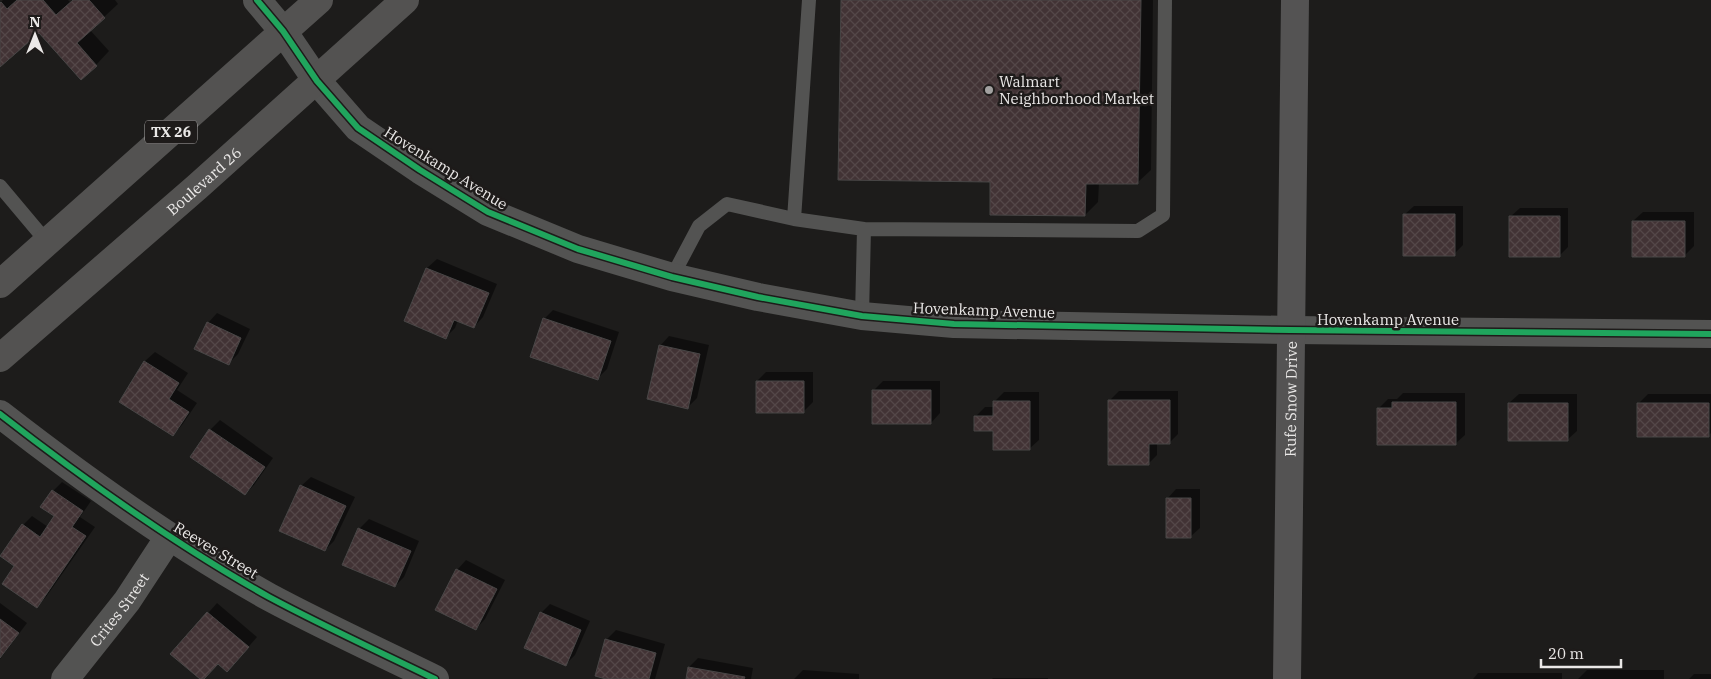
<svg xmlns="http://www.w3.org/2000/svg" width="1711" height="679" font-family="'IBM Plex Serif',serif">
	<defs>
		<pattern id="building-cross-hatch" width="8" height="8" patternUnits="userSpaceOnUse" patternTransform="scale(1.25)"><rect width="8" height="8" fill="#423335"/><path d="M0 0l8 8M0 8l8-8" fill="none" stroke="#544748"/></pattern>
	</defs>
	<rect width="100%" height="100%" fill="#1d1c1b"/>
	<!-- shadow -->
	<path fill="#0007" d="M3,0H68L70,2L72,0H115L118,4L90,30L109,51L96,65L39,31L0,66V3Z
		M842,0H1153L1151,170L1137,183H1099L1098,202L1085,215L992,181Z
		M1414,206H1463V245L1454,254L1404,215Z
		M1520,208H1568V247L1559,256L1510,217Z
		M1643,212H1694V246L1685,255L1633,221Z
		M437,259L497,284L483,317L474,327L458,320L455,328L446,337L406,321L427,268Z
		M553,310L619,332L607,369L598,378L544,319Z
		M217,313L250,329L238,354L228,364L208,323Z
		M669,336L709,345L697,398L688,407L660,346Z
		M155,352L188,373L177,390L197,403L182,425L173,435L120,401L145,361Z
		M766,372H813V402L804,411L757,381Z
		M883,381H940V413L931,423L874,390Z
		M1119,391H1178V434L1169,443H1157V455L1148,464L1110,400Z
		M1004,392H1039V440L1029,449L995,430L976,416L985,407H995V401Z
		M1403,393H1465V435L1455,444L1379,408L1388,399H1397Z
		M1519,394H1577V431L1567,440L1509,403Z
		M1648,394H1711V433L1708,436L1639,403Z
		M220,420L273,458L254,485L245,494L191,456L210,430Z
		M311,477L355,497L334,541L325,550L301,486Z
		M62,482L91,501L80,517L95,527L46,597L37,606L16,566L23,525L32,516L48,527L56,516L53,491Z
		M1176,489H1200V528L1190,537L1167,499Z
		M369,519L419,541L404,577L395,586L359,529Z
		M466,560L505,580L485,619L476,629L457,570Z
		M0,603L27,623L0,659Z
		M217,603L257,637L236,661L218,662L201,679L172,654Z
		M550,604L590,621L575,655L566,664L541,613Z
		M616,630L665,644L655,679H611L606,640Z
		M698,658L753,668L751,679H687L689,667Z
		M803,670L859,674V679H794Z
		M1587,670H1664V679H1578Z
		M1478,673H1562V679H1473Z
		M1694,674H1711V679H1689Z
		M993,678H1048V679H992Z"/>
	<!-- building -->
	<path fill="url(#building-cross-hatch)" stroke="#484646" d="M17,0H43L56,15L73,0H89L105,18L77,43L97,66L81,80L39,33L0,67V3L1,2L7,9Z
		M841,0H1141L1138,184H1086L1085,216L990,215V182L838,180Z
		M1403,214H1455V256H1403Z
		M1509,216H1560V257H1509Z
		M1632,221H1685V257H1632Z
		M426,268L489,293L474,328L454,320L446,339L404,321Z
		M543,318L611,341L598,380L530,357Z
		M207,322L241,338L229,365L194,349Z
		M659,345L700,354L688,409L647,399Z
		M144,361L179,383L169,399L189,412L173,436L119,402Z
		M756,381H804V413H756Z
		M872,390H931V424H872Z
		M1108,400H1170V444H1149V465H1108Z
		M993,401H1030V450H993V431H974V416H993Z
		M1392,402H1456V445H1377V408H1392Z
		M1508,403H1568V441H1508Z
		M1637,403H1709V437H1637Z
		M209,429L265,467L245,495L190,457Z
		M300,485L346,506L325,551L279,531Z
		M52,490L83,511L72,527L86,536L37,608L2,584L14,566L0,556L22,524L40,537L54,516L40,507Z
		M1166,498H1191V538H1166Z
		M358,528L411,551L395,587L342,565Z
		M456,569L497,589L476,630L435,610Z
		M207,612L249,647L227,672L218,664L204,679H200L170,654Z
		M540,612L581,630L566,666L524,648Z
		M0,619L19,633L0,658Z
		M605,639L656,653L649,679H606L595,676Z
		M688,667L745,677L744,679H686Z"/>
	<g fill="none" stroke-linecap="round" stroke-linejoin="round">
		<!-- service -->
		<path stroke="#535352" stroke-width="14" d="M0,186L47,242
			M794,219L864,229L862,316
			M864,229L1138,231L1163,215L1165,0
			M672,277L699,226L727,204L794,219L809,0"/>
		<!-- minor -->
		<g stroke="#535352" stroke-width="28">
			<path d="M257,0L283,31L317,81L358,128L420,170L488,212L578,249L672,277L758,297L862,316L954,324L1291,330L1711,334"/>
			<path d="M0,414C86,481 174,544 269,597C323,626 380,652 435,679"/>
			<path id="s1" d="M65,679L127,601L169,537"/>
		</g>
		<!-- secondary -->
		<path stroke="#545353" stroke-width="28" id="s2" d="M1287,679L1295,0"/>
		<!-- primary -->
		<g stroke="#535251" stroke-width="28">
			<path d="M0,284L319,0"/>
			<path id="s3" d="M0,358L197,187L405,0"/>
		</g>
		<defs>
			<path id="cycleway" d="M257,0L283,31L317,81L358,128L420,170L488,212L578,249L672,277L758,297L862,316L954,324L1291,330L1711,334
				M0,414C86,481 174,544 269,597C323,626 380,652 435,679"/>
		</defs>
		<!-- cycleway casing -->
		<use href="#cycleway" stroke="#1e1b1a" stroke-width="9"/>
		<!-- cycleway -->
		<use href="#cycleway" stroke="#20a55d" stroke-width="6"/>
	</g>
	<!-- markers -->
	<circle fill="#a2a1a0" stroke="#1e1b1a" stroke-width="2" cx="989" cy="90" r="5"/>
	<g text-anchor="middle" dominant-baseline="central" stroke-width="5" stroke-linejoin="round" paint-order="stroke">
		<!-- shield labels -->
		<rect fill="#1e1b1a" stroke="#adaaaa" stroke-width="1" x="145" y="120.5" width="52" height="23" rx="4"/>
		<g font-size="14" font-weight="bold" fill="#eae8e7">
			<text x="171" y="132">TX 26</text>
		</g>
		<!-- poi labels -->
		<g font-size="15" fill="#eae8e7" stroke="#1e1b1a" text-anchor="start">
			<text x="999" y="81">Walmart<tspan x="999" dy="17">Neighborhood Market</tspan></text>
		</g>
		<!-- street labels -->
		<g font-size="15" fill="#eae8e7" stroke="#1e1b1a">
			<text transform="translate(446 168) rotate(32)">Hovenkamp Avenue</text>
			<text stroke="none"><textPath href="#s3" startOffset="270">Boulevard 26</textPath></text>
			<text transform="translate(984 310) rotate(2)">Hovenkamp Avenue</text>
			<text x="1388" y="319">Hovenkamp Avenue</text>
			<text stroke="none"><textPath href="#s2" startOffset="280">Rufe Snow Drive</textPath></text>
			<text transform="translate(216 550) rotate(31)">Reeves Street</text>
			<text stroke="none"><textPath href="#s1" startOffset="88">Crites Street</textPath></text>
		</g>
	</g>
	<!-- north arrow -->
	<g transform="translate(35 35)" stroke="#1e1b1a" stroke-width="4" paint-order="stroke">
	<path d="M0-4L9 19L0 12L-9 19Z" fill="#eae8e7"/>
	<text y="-8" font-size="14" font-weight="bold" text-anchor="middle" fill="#eae8e7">N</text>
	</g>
	<!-- scale -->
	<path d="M1541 659v8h80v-8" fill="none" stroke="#eae8e7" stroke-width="2.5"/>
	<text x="1548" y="659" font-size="15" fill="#eae8e7" stroke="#1e1b1a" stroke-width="4" paint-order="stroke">20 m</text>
</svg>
